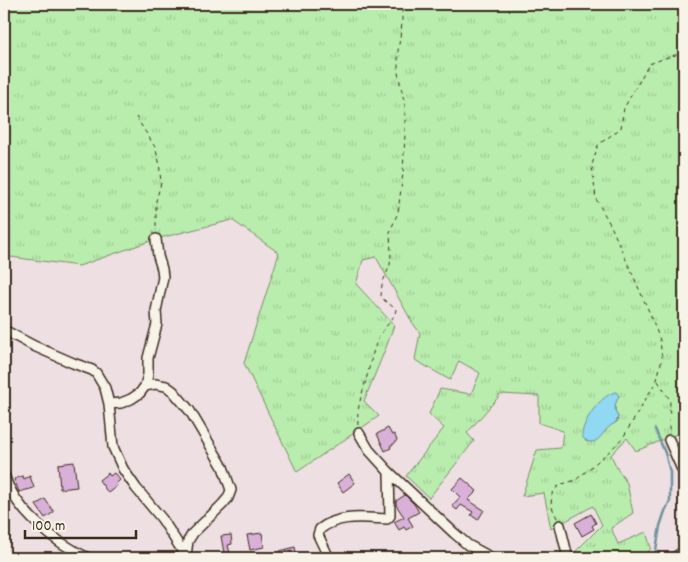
<svg xmlns="http://www.w3.org/2000/svg" width="688" height="562" font-family="Dekko,sans-serif">
	<defs>
		<pattern id="grass-tufts" width="24" height="20" patternUnits="userSpaceOnUse" patternTransform="scale(1.25)"><rect width="24" height="20" fill="#b9edae"/><path d="M3 7l-1-3M5 7V3M7 7l1-3M15 17l-1-3M17 17v-4M19 17l1-3" fill="none" stroke="#a0cb95"/></pattern>
	</defs>
	<rect width="100%" height="100%" fill="#eedfe3"/>
	<filter id="ink" filterUnits="userSpaceOnUse"><feTurbulence type="fractalNoise" baseFrequency=".02" numOctaves="2"/><feDisplacementMap in="SourceGraphic" scale="10" xChannelSelector="R" yChannelSelector="G"/><feConvolveMatrix kernelMatrix="1 2 1 2 8 2 1 2 1" color-interpolation-filters="sRGB"/></filter>
	<g filter="url(#ink)">
		<!-- grass -->
		<path fill="url(#grass-tufts)" stroke="#7a8c66" fill-rule="evenodd" d="M4,4H684V138L679,147L684,160V431L636,451L627,438L611,455L618,470L627,483L633,513L611,528L618,544L646,532L651,548L644,558H577L575,552L602,525L593,506L551,529L544,493L522,496L537,450L561,448L563,431L539,423V396L501,394L467,433L474,441L429,498L406,476L444,428L429,414L440,389L471,394L480,373L459,361L450,380L415,360L420,333L412,322L376,257L363,260L356,284L394,325L387,345L364,401L379,416L297,472L244,363L279,253L232,220L156,239L79,266L11,257L4,267ZM619,396C615,404 613,408 618,417L617,422C613,424 609,426 606,430C600,437 596,444 585,441Z"/>
		<!-- water -->
		<path fill="#91d8f3" stroke="#6f929e" d="M616,392L619,396C615,404 613,408 618,417L616,422C613,424 609,427 606,430C599,439 593,448 582,437C581,423 601,394 616,392Z"/>
		<g fill="none" stroke-linecap="round" stroke-linejoin="round">
			<!-- stream -->
			<path stroke="#6f929e" stroke-width="2.5" d="M655,556L660,526L665,511L670,501V472L665,453L655,429"/>
		</g>
		<!-- building -->
		<path fill="#d8b0d8" stroke="#3b2a1e" d="M388,428L392,435L394,434L397,440L394,444L390,446L391,448L385,451L377,434Z
			M74,462L77,487L60,489L58,464Z
			M108,473L110,476L114,473L120,480L116,484L117,486L108,493L99,480Z
			M349,474L355,483L343,492L337,483Z
			M23,476L24,479L30,476L34,488L19,492L14,479Z
			M462,478L477,491L468,500L484,510L478,520L471,515L473,512L461,505L457,510L452,506L460,497L452,489Z
			M405,495L414,504L419,512L408,518L413,526L406,530L404,527L399,530L394,522L404,517L396,505V501Z
			M45,499L54,512L45,518L36,505Z
			M591,514L596,523L592,526L594,529L582,536L575,523Z
			M262,533L264,547L250,550L247,535Z
			M231,535L232,544L228,545L231,558H213V556L224,553L221,536Z
			M295,547L297,557L282,558L280,551Z"/>
		<g fill="none" stroke-linecap="round" stroke-linejoin="round">
			<defs>
				<path id="minor" d="M4,330L34,346L73,363L92,370L96,373L105,388L109,404L113,447L123,469L136,488L162,519L187,558
					M145,386L155,384L166,386L173,391L190,411L223,467L231,490L228,498L222,505L193,533L188,541L186,556L177,558
					M109,404L121,403L131,399L140,393L145,386L148,375V358L157,324L156,311L163,277L162,269L158,256L156,239
					M359,433L369,450L389,472L454,533L468,545L492,558
					M669,440L684,474
					M4,475C15,511 56,543 88,558
					M560,525L568,558
					M329,558L318,535L320,529C339,514 364,518 387,519L390,516L389,472
					M672,558H674L684,551"/>
			</defs>
			<!-- minor casing -->
			<use href="#minor" stroke="#3b2a1e" stroke-width="12"/>
			<!-- path -->
			<path stroke="#3b2a1e" stroke-width="1" stroke-dasharray="4 4" stroke-linecap="butt" d="M136,117L155,147L159,161L161,183L156,201V230
				M658,381L670,400L669,431
				M358,425C356,408 363,392 367,376C371,362 373,348 380,335C385,326 395,319 396,309L385,301L381,296L382,284L390,265L391,254L390,232L398,212L403,173L405,134V105L398,73V51L402,24V9L400,4
				M557,518L551,505L552,494L559,485L576,480L611,450L624,436L657,380L662,359L660,340L651,316L611,226L596,199L592,165L598,145L621,128L624,108L649,64L671,56L684,53"/>
			<!-- minor -->
			<use href="#minor" stroke="#f7f3e8" stroke-width="9"/>
		</g>
	</g>
	<!-- margin -->
	<rect width="688" height="562" fill="none" stroke="#f7f3e8" stroke-width="20"/>
	<rect x="10" y="10" width="668" height="542" fill="none" stroke="#3b2a1e" stroke-width="2" filter="url(#ink)"/>
	<!-- scale -->
	<path d="M25 530v8h111v-8" fill="none" stroke="#3b2a1e" stroke-width="2.5"/>
	<text x="32" y="530" font-size="15" fill="#3b2a1e" stroke="#f7f3e8" stroke-width="4" paint-order="stroke">100 m</text>
</svg>
